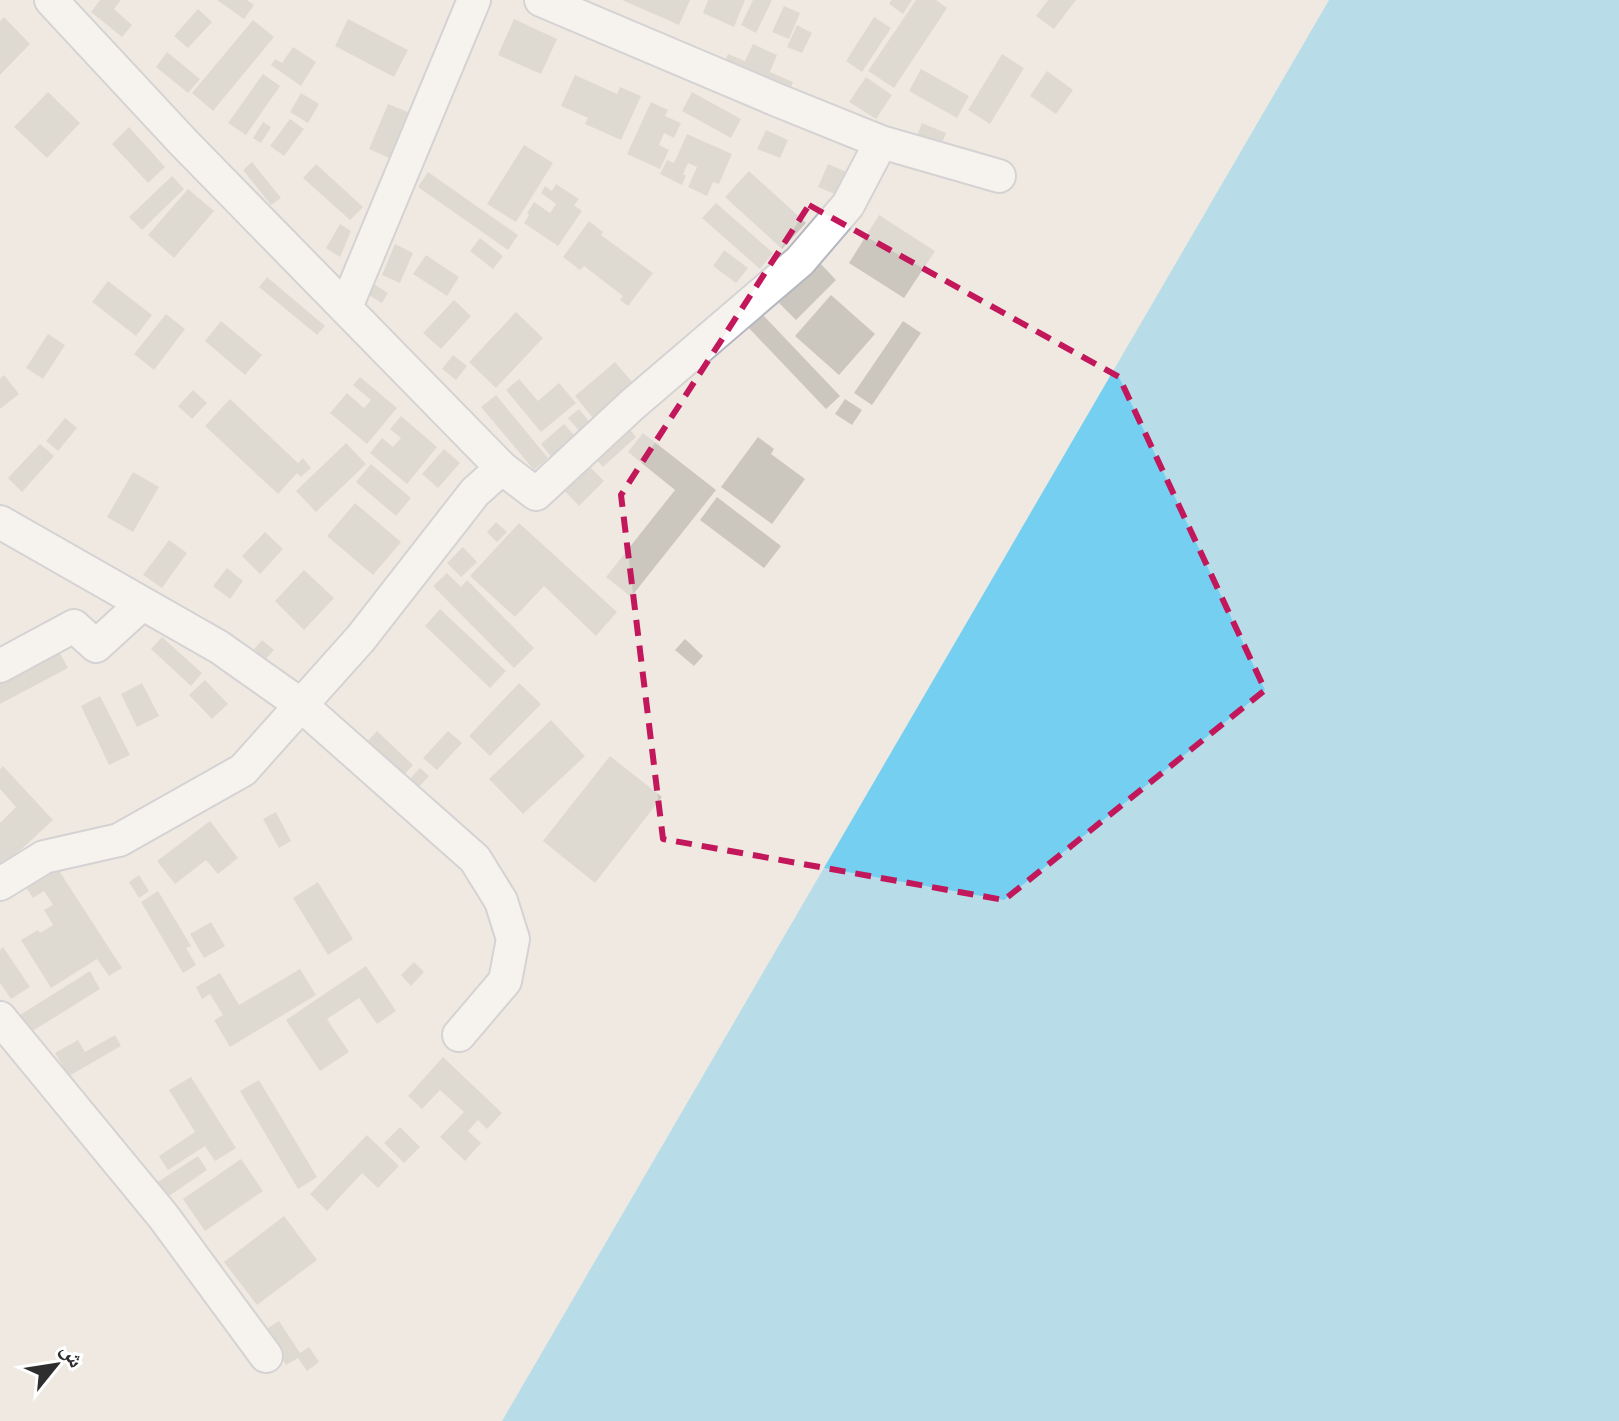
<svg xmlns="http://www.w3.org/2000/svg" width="1619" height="1421" font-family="'PT Sans Narrow','Noto Naskh Arabic',sans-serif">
	<rect width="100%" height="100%" fill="#efe9e1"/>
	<!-- water -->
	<path fill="#75cff0" d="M1329,0H1619V1421H502Z"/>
	<!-- building -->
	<path fill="#cbc7bf" d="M100,0H121L114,9L132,25L122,37L91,12Z
		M217,0H247L254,5L244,19Z
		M622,0H690L679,25Z
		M708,0H745L734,27L703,13Z
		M753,0H772L756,33L741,25Z
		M891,0H912L903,14L889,4Z
		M916,0H936L947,8L894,88L868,71Z
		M1048,0H1076L1054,29L1036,16Z
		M784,6L800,13L789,39L772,32Z
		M198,9L212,22L188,48L174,36Z
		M4,17L30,44L0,75V21Z
		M874,17L891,28L862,72L846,61Z
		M348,19L408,50L394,77L335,46Z
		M514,19L557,39L541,74L498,55Z
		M253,20L274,37L213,111L192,93Z
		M797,25L812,33L802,53L787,47Z
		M753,44L777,55L770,72L793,82L786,99L721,70L728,54L745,61Z
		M293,47L316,62L301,86L271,65L275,59L282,63Z
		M167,52L200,79L188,93L156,67Z
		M1002,54L1024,68L990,124L968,110Z
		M921,69L969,96L957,118L909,91Z
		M1047,71L1073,90L1056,114L1030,96Z
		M263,74L280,86L246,135L228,123Z
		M575,75L617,94L620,87L641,96L621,140L585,124L588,118L561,106Z
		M866,77L892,95L876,119L849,102Z
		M48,92L80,123L47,158L14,127Z
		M692,92L741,119L731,138L682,111Z
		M301,93L319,104L308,123L290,112Z
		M651,102L668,110L665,116L681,123L674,138L664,133L659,145L669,150L660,169L627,154Z
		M388,104L408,112L389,158L369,149Z
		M290,119L304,129L284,156L270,146Z
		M263,122L271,127L261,143L253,138Z
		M922,123L946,133L941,146L917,136Z
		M129,127L165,167L148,183L112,144Z
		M766,130L788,140L780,158L757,149Z
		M687,134L732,154L719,184L713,182L707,196L688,187L697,167L688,163L683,174L686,176L682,185L660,174L667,160L674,163Z
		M524,145L553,163L516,222L487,204Z
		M252,162L281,198L271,205L243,170Z
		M316,164L363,207L350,220L303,178Z
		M828,164L847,172L837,195L818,187Z
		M749,171L806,223L782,249L725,197Z
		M428,172L518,235L508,250L418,187Z
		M172,176L184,189L142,230L129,217Z
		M556,184L579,199L574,205L582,211L558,246L524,223L529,215L527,213L534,202L550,213L556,204L541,193L545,186L552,191Z
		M188,189L214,211L174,258L148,235Z
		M716,203L773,253L760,269L702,218Z
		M879,215L935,251L904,298L849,263Z
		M589,221L603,232L601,235L653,273L628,306L620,300L623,296L584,266L580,270L563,257Z
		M340,224L351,231L340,257L326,248Z
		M480,238L503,256L493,269L470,251Z
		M395,244L413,253L400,283L382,275Z
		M724,250L748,268L736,283L713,266Z
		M426,255L459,277L447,296L413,274Z
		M819,262L836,280L796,320L779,303Z
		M267,277L325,326L317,335L259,287Z
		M108,281L152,315L136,336L92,302Z
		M374,284L388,293L382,303L368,295Z
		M831,295L875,334L839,375L795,336Z
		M454,300L471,316L441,349L423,333Z
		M516,312L543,338L496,388L469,362Z
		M760,312L840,396L826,409L746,325Z
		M166,314L185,329L154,370L134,354Z
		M221,321L262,355L245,375L205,341Z
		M903,321L921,333L872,405L854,393Z
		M48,334L65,345L43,379L26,368Z
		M453,355L467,366L456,380L442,369Z
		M615,362L634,384L593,418L575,396Z
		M4,375L19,394L0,409V379Z
		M360,377L397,408L367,444L330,413L347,393L364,408L371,400L353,385Z
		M519,379L538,401L559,383L576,403L541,432L506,390Z
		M193,390L207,403L192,419L178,406Z
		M496,395L548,458L534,470L481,407Z
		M230,399L298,463L303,458L311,468L301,477L297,473L278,494L205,426Z
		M845,399L862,410L852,425L835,414Z
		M579,409L592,425L582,434L568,418Z
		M401,416L437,447L407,484L370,453L382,438L393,447L401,438L390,429Z
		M65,418L77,428L58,451L46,441Z
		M564,424L575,436L551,457L541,444Z
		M627,426L636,437L603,467L593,456Z
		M643,433L716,490L631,597L606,577L675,490L628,452Z
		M758,437L774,449L771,454L805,479L772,524L721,487Z
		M346,443L366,464L316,512L296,491Z
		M40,444L54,456L22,492L8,478Z
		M444,449L460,463L438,488L422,474Z
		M371,464L411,498L396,516L356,482Z
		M587,464L604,481L579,506L562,488Z
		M133,472L159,487L133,532L107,517Z
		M717,497L781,546L764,568L700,520Z
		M355,503L401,542L373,575L327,536Z
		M496,522L507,532L497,542L487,532Z
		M519,523L617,612L596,636L544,586L515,617L470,576Z
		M265,532L283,549L260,574L242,556Z
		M169,540L187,553L162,588L143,575Z
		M463,547L477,562L461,577L447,563Z
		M227,568L243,581L230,599L213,586Z
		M304,570L334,598L304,630L275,601Z
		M447,573L461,587L467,580L534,648L514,668L433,586Z
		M440,609L506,671L490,688L425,626Z
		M162,637L202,673L191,686L151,649Z
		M685,639L703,656L694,666L675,650Z
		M262,640L274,650L260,665L249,655Z
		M57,648L68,668L0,704V678Z
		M205,680L228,704L212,719L189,695Z
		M142,683L159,716L137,727L121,694Z
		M519,683L541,704L490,756L469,736Z
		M100,696L130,755L109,765L81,706Z
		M551,720L585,756L523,814L489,779Z
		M377,731L413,765L402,777L366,743Z
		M448,731L462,743L437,770L423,758Z
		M610,756L662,797L595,883L543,841Z
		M3,766L53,820L0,869V823L16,807L0,789V769Z
		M420,768L429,776L416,790L407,782Z
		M276,812L291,841L279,848L263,819Z
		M210,821L238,858L218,874L206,860L175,884L157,861Z
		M56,866L122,968L109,976L97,959L51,988L21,940L38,930L40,933L53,925L44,910L53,905L44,891L33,898L25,886Z
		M139,875L149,891L139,898L129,882Z
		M318,882L353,939L328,955L293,898Z
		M158,891L191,946L186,948L196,965L183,973L141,902Z
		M211,922L225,946L204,958L190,934Z
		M3,947L30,987L11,999L0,983V950Z
		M414,962L424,972L411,986L401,975Z
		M366,966L396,1011L377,1024L359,998L327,1019L349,1052L320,1071L286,1020Z
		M300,969L316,995L230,1047L214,1020L223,1015L210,994L202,999L196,987L220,973L239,1005Z
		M90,971L100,989L31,1032L20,1015Z
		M115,1035L121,1046L69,1076L55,1053L78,1040L85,1052Z
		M443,1057L502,1113L487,1129L478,1120L468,1131L481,1143L465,1161L440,1137L464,1112L440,1090L422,1109L408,1096Z
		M191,1077L236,1148L215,1161L205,1146L168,1170L159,1156L195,1132L169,1090Z
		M259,1080L317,1177L298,1189L240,1091Z
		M400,1127L420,1147L404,1163L384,1143Z
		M367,1135L399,1166L378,1188L362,1173L327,1211L310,1194Z
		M198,1156L207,1170L163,1200L153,1185Z
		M241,1159L263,1191L205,1231L183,1199Z
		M284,1216L317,1260L257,1305L224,1262Z
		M279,1321L300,1353L309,1347L319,1362L307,1371L298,1358L286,1365L263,1331Z"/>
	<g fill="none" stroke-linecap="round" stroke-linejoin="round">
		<defs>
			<path id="street" d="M51,0L184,143L502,468L536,494L633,404L800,261L848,205L881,142
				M541,0L777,100L881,142L999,176
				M346,307L474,0
				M0,522L219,647L301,705L475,859L501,901L513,939L505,981L459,1035
				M0,666L74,626L96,646L142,604
				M0,884L44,857L119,840L243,770L361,638L475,492L502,468
				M0,1018L163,1216L266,1356"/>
		</defs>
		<!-- street casing -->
		<use href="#street" stroke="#b4b7c1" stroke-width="36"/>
		<!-- street -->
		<use href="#street" stroke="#fff" stroke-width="32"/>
	</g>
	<!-- marked area -->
	<path d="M0 0H1619V1421H0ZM809,205L1119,377L1265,690L1004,900L663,839L621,495Z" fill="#efe9e1" fill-opacity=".55" fill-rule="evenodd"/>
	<path fill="none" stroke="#c2185b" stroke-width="6" stroke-dasharray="16 10" stroke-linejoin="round" d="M809,205L1119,377L1265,690L1004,900L663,839L621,495Z"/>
	<!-- north arrow -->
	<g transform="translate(56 1365) rotate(60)" stroke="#ffffff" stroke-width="6" paint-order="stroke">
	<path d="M0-6L14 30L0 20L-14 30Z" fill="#2e2e2e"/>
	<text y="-12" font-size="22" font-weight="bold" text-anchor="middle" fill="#2e2e2e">ش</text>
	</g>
</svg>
